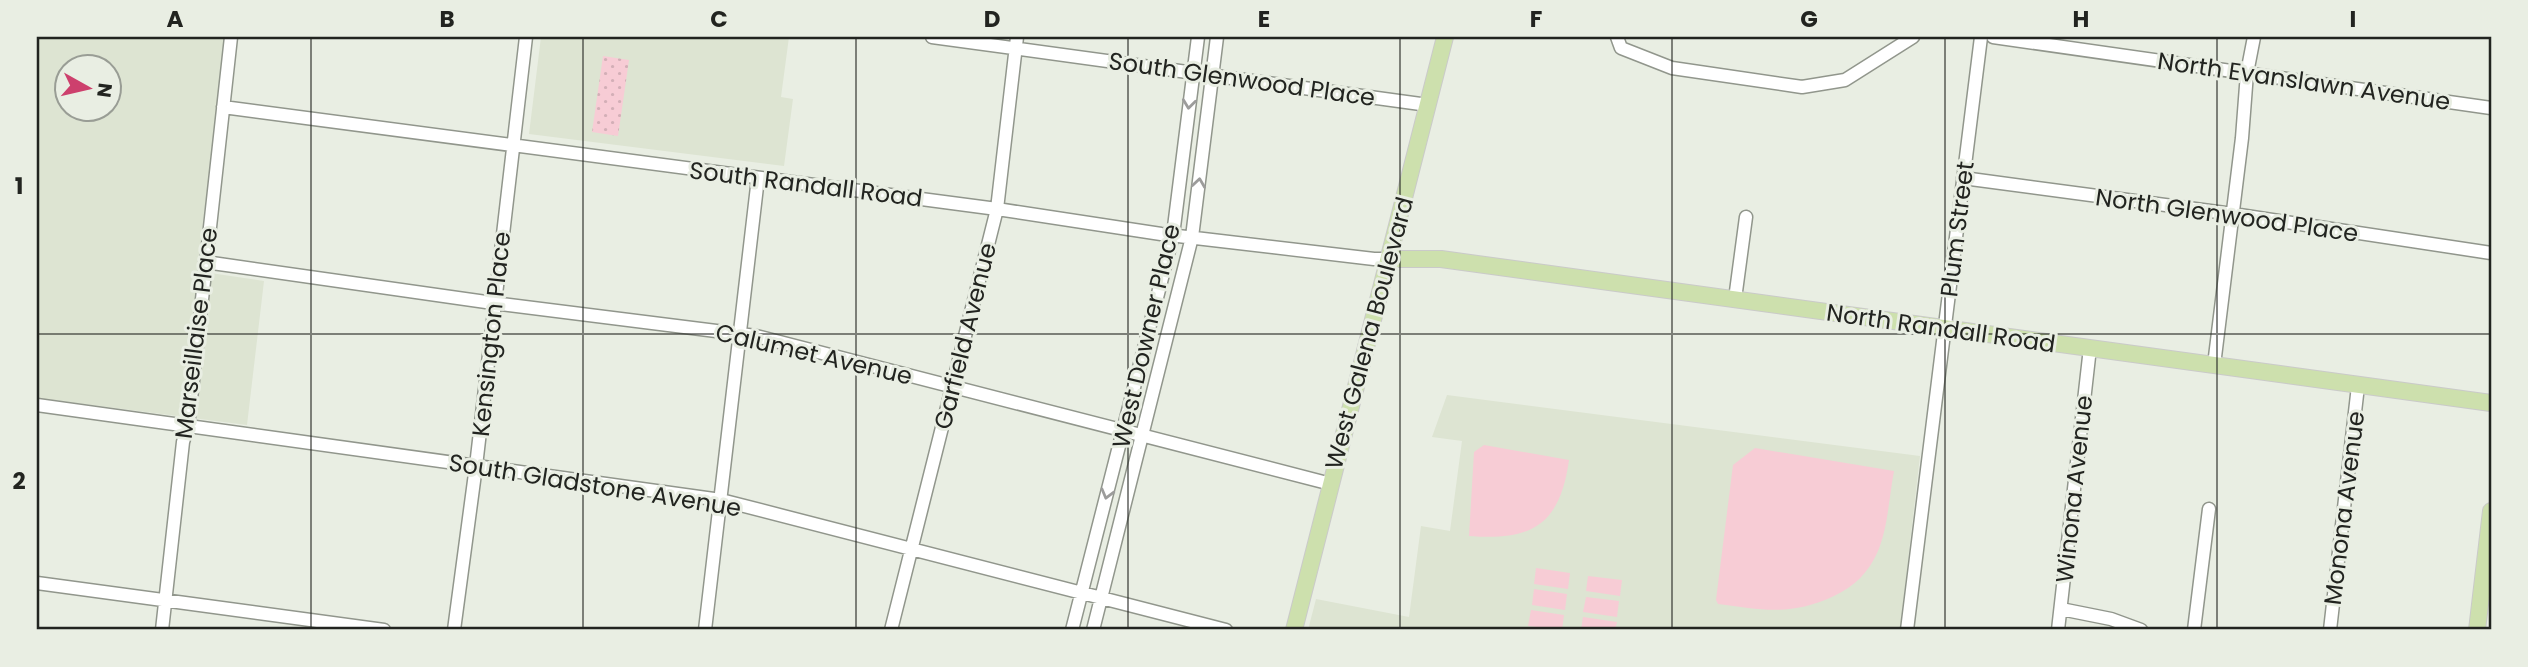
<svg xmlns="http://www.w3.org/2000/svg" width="2528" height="667" font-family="Poppins,sans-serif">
	<defs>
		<pattern id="grass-dots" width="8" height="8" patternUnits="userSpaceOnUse" patternTransform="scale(1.75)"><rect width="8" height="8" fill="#f7ccd5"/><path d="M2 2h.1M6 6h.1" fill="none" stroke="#d3afb7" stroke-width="1.8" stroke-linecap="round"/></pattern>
	</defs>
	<rect width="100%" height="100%" fill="#e9eee3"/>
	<!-- built -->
	<path fill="#dde4d2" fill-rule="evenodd" d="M37,37H226L197,271L264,281L247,425L37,398ZM66,66H108V108H66Z
		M541,37H789L781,97L793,99L784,166L529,134Z
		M1447,395L1920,456L1900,630H1308L1316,599L1409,617L1421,526L1450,531L1462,441L1432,437Z"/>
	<!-- grass -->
	<path fill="url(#grass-dots)" d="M603,56L629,60L618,136L592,132Z"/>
	<!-- pitch -->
	<path fill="#f7ccd5" d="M1484,445L1569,460C1560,525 1532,541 1469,536L1474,452Z
		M1755,448L1894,471C1889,497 1888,527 1878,551C1869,572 1855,586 1834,596C1791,616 1763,610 1718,604L1716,600L1733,465Z
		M1536,568L1570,573L1568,589L1534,584Z
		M1588,576L1622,580L1620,596L1586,591Z
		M1534,589L1567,594L1565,610L1532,605Z
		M1586,597L1619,601L1617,617L1583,612Z
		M1531,610L1564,615L1562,630L1528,626Z
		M1583,617L1617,622L1615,630H1581Z"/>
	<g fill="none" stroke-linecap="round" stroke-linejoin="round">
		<defs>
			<path id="minor" d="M932,37L1428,105
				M1617,37L1621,48L1672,68L1802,87L1845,80L1913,37
				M1993,37L2491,108
				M223,107L997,209L1161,234L1374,259H1390
				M1963,178L2233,214L2491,253
				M205,262L493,303L756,336L1331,484
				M1735,299L1746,217
				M2214,365L2242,138L2247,73L2254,37
				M37,405L721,500L1226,630
				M37,583L384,630
				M2061,609L2111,619L2141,630
				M162,630L183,442L188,426L231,37
				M454,630L476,466L526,37
				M705,630L758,178
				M891,630L997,209L1017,37
				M1072,630L1173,235L1198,37
				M1093,630L1192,237L1217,37
				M1907,630L1981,37
				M2058,630L2090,348
				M2194,630L2209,509
				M2330,630L2358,386"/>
			<path id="major" d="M1390,259H1441L2491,403
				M1294,630L1445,37
				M2477,630L2491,511"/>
		</defs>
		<!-- minor casing -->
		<use href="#minor" stroke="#91968c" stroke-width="15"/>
		<!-- major casing -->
		<use href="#major" stroke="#cacac9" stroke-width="18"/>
		<!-- minor -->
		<use href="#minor" stroke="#fff" stroke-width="12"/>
		<!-- major -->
		<use href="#major" stroke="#cde0ad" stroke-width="16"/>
	</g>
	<!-- one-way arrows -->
	<defs><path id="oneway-chevron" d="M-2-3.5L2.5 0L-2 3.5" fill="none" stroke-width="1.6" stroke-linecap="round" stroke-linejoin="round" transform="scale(1.75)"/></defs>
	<g stroke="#9c9c9b">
		<use href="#oneway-chevron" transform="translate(1189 104) rotate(97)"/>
		<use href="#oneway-chevron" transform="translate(1199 183) rotate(-82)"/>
		<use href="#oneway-chevron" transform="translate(1107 494) rotate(105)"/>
	</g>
	<!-- grid -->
	<path fill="none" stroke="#222420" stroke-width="2" stroke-opacity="0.55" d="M311,37V630M583,37V630M856,37V630M1128,37V630M1400,37V630M1672,37V630M1945,37V630M2217,37V630M37,334H2491"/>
	<g text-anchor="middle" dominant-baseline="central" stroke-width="6" stroke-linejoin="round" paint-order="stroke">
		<!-- street labels -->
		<g font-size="24" fill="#222420" stroke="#e9eee3">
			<text transform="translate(1242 79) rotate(8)">South Glenwood Place</text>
			<text transform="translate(2304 81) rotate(8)">North Evanslawn Avenue</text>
			<text transform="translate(806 184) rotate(7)">South Randall Road</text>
			<text transform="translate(2227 215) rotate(8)">North Glenwood Place</text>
			<text transform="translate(1957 229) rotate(-83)">Plum Street</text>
			<text transform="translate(1941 328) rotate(8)">North Randall Road</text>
			<text transform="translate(196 333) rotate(-83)">Marseillaise Place</text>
			<text transform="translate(1369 333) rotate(-75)">West Galena Boulevard</text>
			<text transform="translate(491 334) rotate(-84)">Kensington Place</text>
			<text transform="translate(965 336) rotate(-76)">Garfield Avenue</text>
			<text transform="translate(1146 336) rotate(-77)">West Downer Place</text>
			<text transform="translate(814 354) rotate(13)">Calumet Avenue</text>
			<text transform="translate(595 485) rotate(9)">South Gladstone Avenue</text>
			<text transform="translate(2074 489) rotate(-84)">Winona Avenue</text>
			<text transform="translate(2344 508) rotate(-83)">Monona Avenue</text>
		</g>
	</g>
	<!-- border -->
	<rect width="2528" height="667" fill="none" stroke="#e9eee3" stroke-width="77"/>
	<!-- north arrow -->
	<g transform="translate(88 88) rotate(98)"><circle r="33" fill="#e9eee3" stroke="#999d95" stroke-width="2"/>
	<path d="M0-5L12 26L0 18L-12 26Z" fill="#cd406d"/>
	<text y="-10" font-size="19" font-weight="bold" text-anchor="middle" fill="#222420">N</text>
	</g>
	<rect x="38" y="38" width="2452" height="590" fill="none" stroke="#222420" stroke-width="2.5"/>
	<g font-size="23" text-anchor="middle" font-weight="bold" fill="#222420">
		<text x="175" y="27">A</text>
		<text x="447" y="27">B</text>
		<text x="719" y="27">C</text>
		<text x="992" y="27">D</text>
		<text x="1264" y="27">E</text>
		<text x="1536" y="27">F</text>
		<text x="1809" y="27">G</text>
		<text x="2081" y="27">H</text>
		<text x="2353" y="27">I</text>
		<text x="19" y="194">1</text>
		<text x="19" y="489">2</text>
	</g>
</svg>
